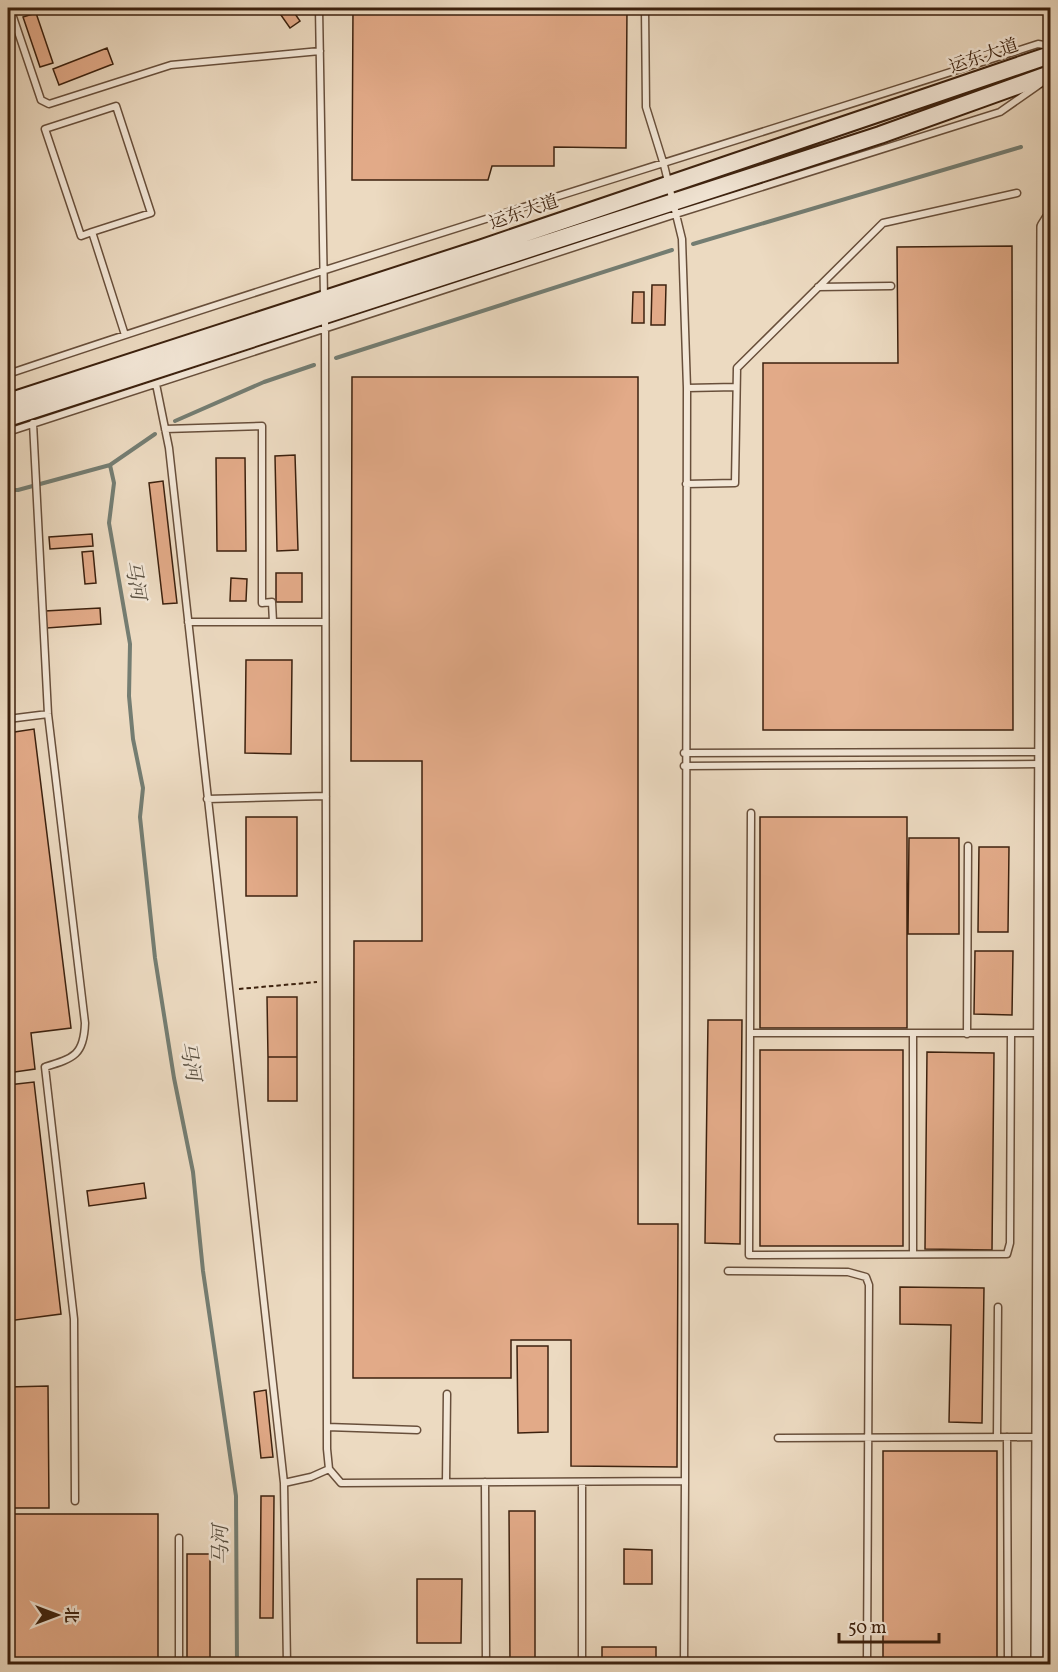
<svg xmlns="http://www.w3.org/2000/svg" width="1058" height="1672" font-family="Vollkorn,'Noto Serif SC',serif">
	<rect width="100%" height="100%" fill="#ecdac1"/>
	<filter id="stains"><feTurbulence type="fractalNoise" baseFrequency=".00333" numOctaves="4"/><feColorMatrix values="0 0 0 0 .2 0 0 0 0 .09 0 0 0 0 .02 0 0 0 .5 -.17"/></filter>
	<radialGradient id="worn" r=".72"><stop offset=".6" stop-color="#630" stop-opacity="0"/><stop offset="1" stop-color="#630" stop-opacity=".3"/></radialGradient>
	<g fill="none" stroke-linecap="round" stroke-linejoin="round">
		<!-- stream -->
		<path stroke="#747d72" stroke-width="4" d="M693,244L1021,147
			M336,358L672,250
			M175,421L264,382L314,365
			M110,465L114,483L109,523L130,644L129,696L133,739L143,788L140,817L155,958L174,1078L193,1172L203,1271L236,1496L237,1664
			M8,490H18L110,465L155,434"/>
	</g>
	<!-- building -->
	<path fill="#e2aa88" stroke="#3c210e" stroke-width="1.5" d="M276,8H291L300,21L290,28Z
		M353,8H627L626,148L554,147V166H492L488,180H352Z
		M36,13L53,63L40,67L23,17Z
		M107,48L113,64L59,85L53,69Z
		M1012,246L1013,730H763V363H898L897,247Z
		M652,285H666L665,325H651Z
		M633,292H644V323H632Z
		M352,377H638V1224H678L677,1467L571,1466V1340H511V1378H353L354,941H422V761H351Z
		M295,455L298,550L277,551L275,456Z
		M216,458H245L246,551H217Z
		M163,481L177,603L163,604L149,483Z
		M92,534L93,546L50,549L49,537Z
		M93,551L96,583L85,584L82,552Z
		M276,573H302V602H276Z
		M231,578L247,579L246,601H230Z
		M100,608L101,624L47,628L45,611Z
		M8,633H10V663H8Z
		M246,660H292L291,754L245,753Z
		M34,729L71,1028L31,1033L35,1069L8,1073V733Z
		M246,817H297V896H246Z
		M760,817H907V1028H760Z
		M909,838H959V934H908Z
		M979,847H1009L1008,932H978Z
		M975,951H1013L1012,1015L974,1014Z
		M267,997H297V1057H268Z
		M708,1020H742L740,1244L705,1243Z
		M760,1050H903V1246H760Z
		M927,1052L994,1053L992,1250L925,1249Z
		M268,1057H297V1101H268Z
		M34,1082L61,1314L8,1321V1085Z
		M144,1183L146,1198L89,1206L87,1191Z
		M900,1287L984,1288L982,1423L949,1422L951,1325L900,1324Z
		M517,1346H548V1432L518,1433Z
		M48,1386L49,1508H8V1387Z
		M266,1390L273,1457L261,1458L254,1392Z
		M883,1451H997V1664H883Z
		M261,1496H274L273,1618H260Z
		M509,1511H535V1664H510Z
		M8,1514H158V1664H8Z
		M624,1549L652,1550V1584H624Z
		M187,1554H210V1664H187Z
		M417,1579H462L461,1643H417Z
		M602,1647H656V1664H602Z"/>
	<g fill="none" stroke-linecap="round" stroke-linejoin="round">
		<defs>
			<path id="service" d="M10,8L41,100L49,104L171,65L320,51
				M319,8L324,298
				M92,232L81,236L45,129L116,106L151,213L92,232L125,335
				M818,287L891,286
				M325,317L327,1449L329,1469L341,1483L685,1481L687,388L682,239L664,165L646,107L645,8
				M8,374C349,259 695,155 1038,44L1050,46
				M156,384L169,448L284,1483L287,1664
				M687,388L736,387
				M33,423L48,714L85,1023C84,1055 74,1058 45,1067L74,1319L75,1501
				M165,429L262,426V603L272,602L273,622
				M8,432L676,214L1000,112L1040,84
				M686,484L735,483L737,368L883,223L1017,193
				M188,622H325
				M8,627H10
				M8,719L48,714
				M684,753L1050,752
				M684,766L1041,764
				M207,799L326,796
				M751,813L749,1255L1007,1254L1010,1243L1011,1034
				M750,1033H1050
				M967,1034L968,846
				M913,1254V1033
				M728,1271L848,1272L866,1277L869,1285L867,1664
				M327,1427L417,1430
				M997,1437L998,1307
				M1007,1437L1008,1664
				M778,1438L1050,1437
				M446,1482L447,1394
				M485,1482L486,1664
				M582,1482V1664
				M284,1483L311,1477L329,1469
				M179,1664V1538
				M684,1664L685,1481"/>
			<path id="tertiary" d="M1039,1664L1045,227L1050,219"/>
			<path id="secondary" d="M8,402L482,248L1050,55
				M8,418L880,135L1050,74"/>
		</defs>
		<!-- service casing -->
		<use href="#service" stroke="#684f3b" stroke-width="9"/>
		<!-- tertiary casing -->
		<use href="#tertiary" stroke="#684f3b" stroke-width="18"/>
		<!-- secondary casing -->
		<use href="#secondary" stroke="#3c210e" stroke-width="20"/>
		<!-- path -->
		<path stroke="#3c210e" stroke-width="2" stroke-dasharray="4.5 3" stroke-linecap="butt" d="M239,989L317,982"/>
		<!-- service -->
		<use href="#service" stroke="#f3e7d7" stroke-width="6"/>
		<!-- tertiary -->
		<use href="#tertiary" stroke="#f3e7d7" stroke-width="15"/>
		<!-- secondary -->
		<use href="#secondary" stroke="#f3e7d7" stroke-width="16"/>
	</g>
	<g text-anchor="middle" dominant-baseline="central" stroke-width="5" stroke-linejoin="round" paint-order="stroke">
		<!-- street labels -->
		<g font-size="18" fill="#3c210e" stroke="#f3e7d7">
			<text transform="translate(984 57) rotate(-19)">运东大道</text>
			<text transform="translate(524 213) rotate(-19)">运东大道</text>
		</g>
		<!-- water labels -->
		<g font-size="20" font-style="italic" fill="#584f40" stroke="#f3e7d7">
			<text transform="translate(134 580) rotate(80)">马河</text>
			<text transform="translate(189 1061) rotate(80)">马河</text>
			<text transform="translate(222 1545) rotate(-90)">马河</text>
		</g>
	</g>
	<!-- margin -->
	<rect width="1058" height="1672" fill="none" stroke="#ecdac1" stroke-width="30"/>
	<rect x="9" y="9" width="1040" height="1654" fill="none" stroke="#3c210e" stroke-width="3"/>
	<rect x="15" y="15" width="1028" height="1642" fill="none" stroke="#3c210e" stroke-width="1.5"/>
	<!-- north arrow -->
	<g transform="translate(57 1615) rotate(90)" stroke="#f3e7d7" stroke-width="4.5" paint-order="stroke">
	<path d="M0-4.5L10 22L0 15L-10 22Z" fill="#3c210e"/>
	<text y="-9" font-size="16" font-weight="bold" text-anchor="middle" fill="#3c210e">北</text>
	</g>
	<!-- scale -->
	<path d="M839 1633v9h100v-9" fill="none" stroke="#3c210e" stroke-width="3"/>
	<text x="848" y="1633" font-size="18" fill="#3c210e" stroke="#f3e7d7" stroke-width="4.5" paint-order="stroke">50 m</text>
	<rect width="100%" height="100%" filter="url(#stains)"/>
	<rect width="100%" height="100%" fill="url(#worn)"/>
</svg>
